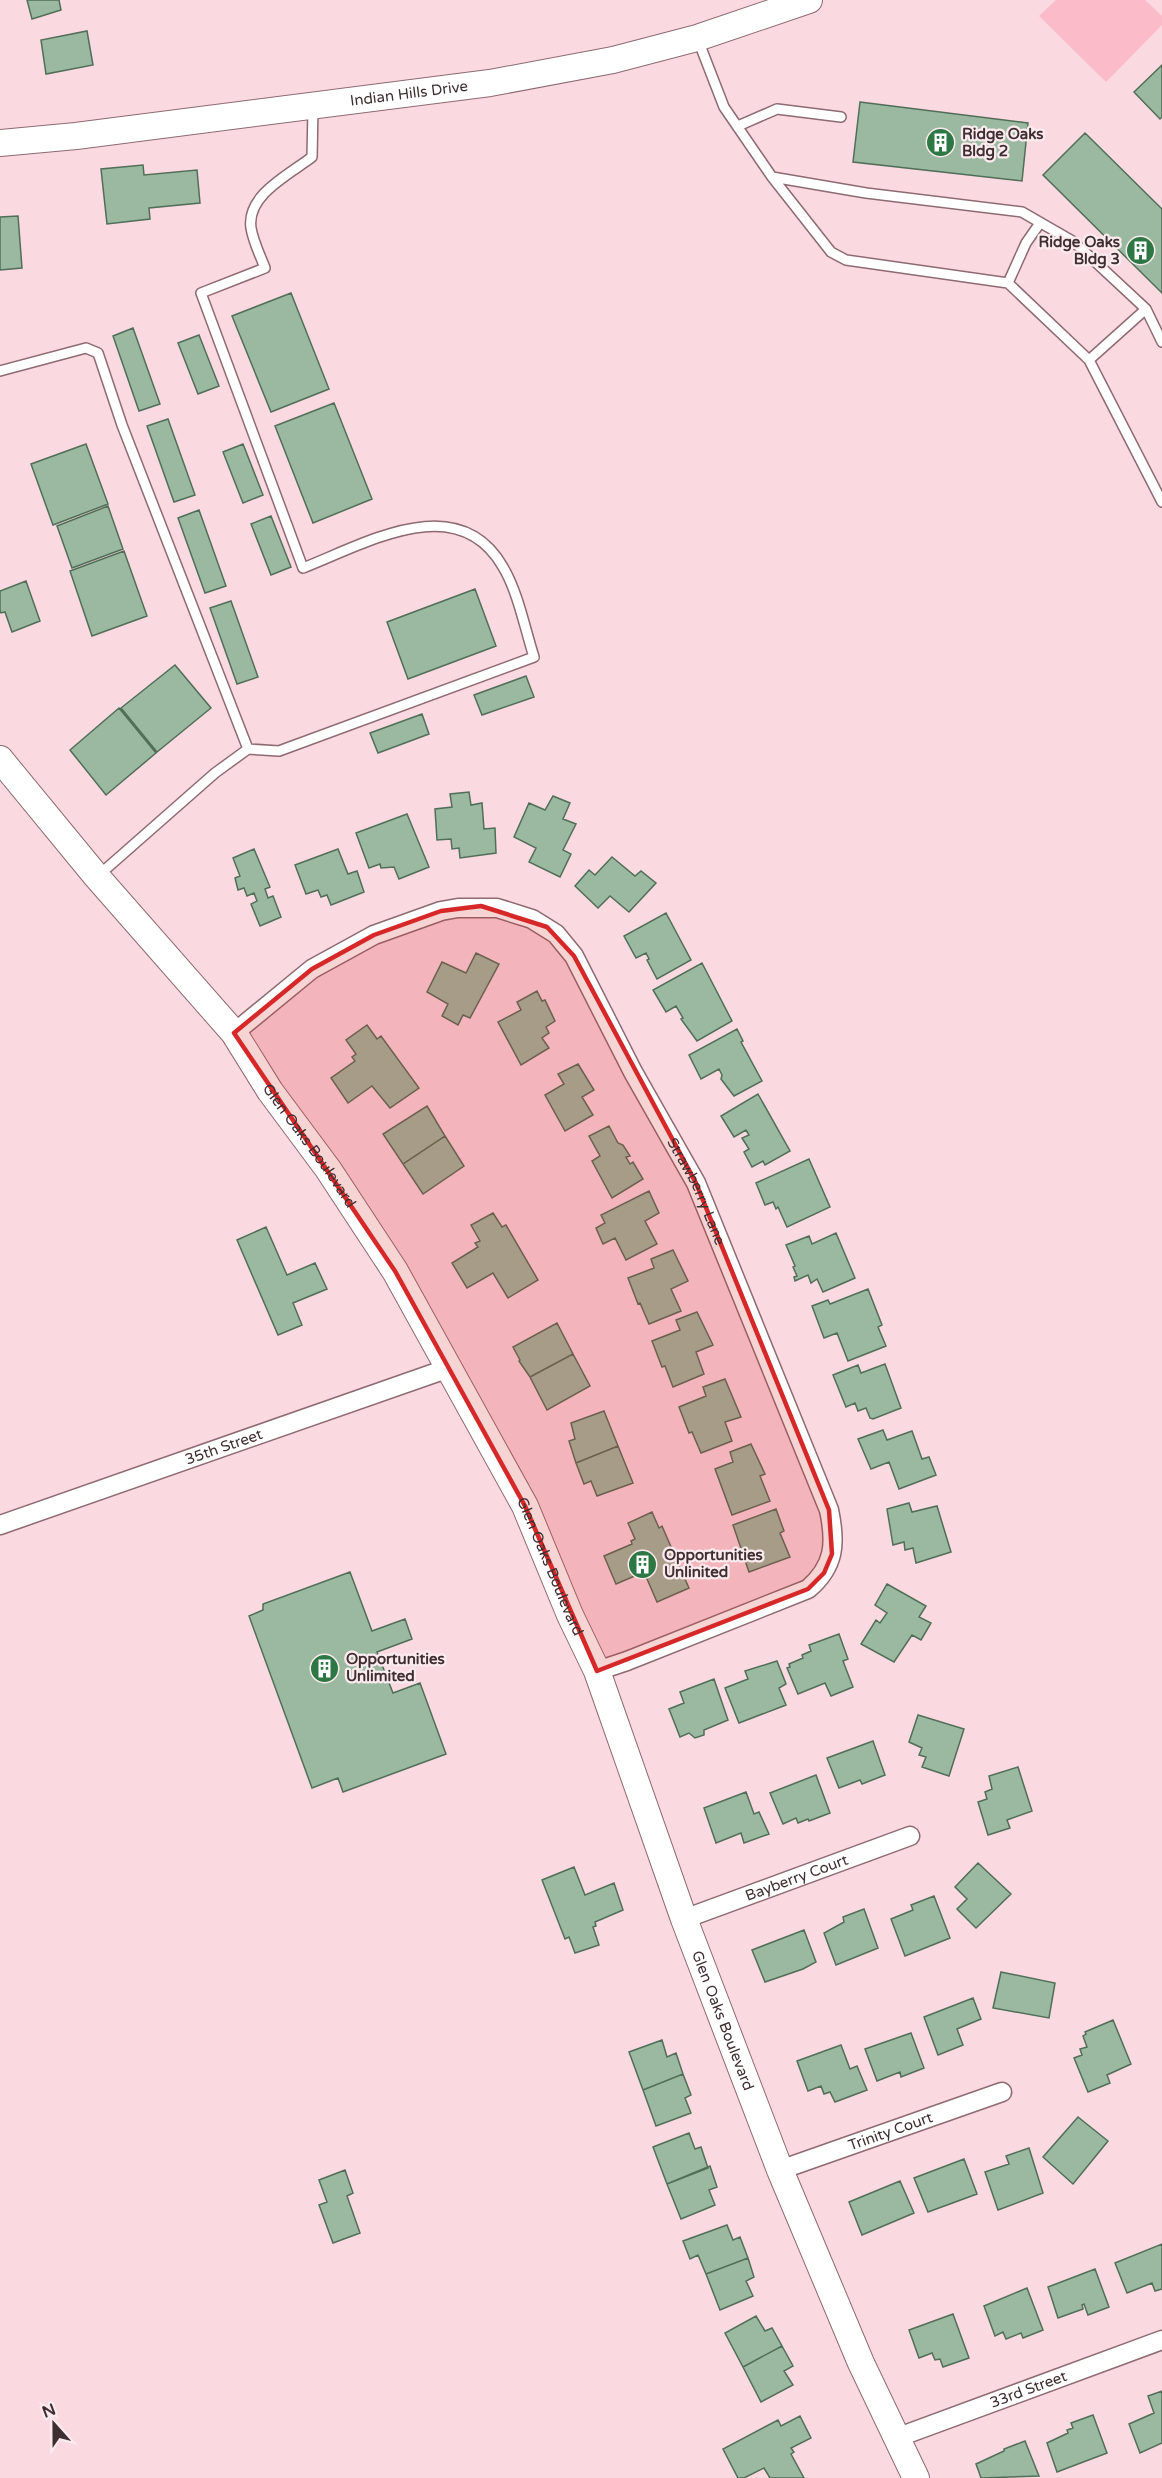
<svg xmlns="http://www.w3.org/2000/svg" width="1162" height="2478" font-family="'Varela Round',sans-serif">
	<rect width="100%" height="100%" fill="#fad9e0"/>
	<!-- green -->
	<path fill="#fbbbc9" d="M1056,0H1145L1162,16V25L1106,82L1039,16Z"/>
	<!-- building -->
	<path fill="#9ab9a0" stroke="#516e58" stroke-width="1.5" d="M27,0H59L61,10L32,19Z
		M87,31L93,65L46,74L41,40Z
		M1162,65V117L1160,119L1134,92Z
		M860,102L1028,123L1022,181L853,162Z
		M1085,133L1162,209V293L1043,175Z
		M143,165L144,175L197,170L200,203L149,208L150,219L107,224L101,169Z
		M18,216L22,268L0,270V217Z
		M291,293L329,389L271,412L232,316Z
		M133,328L160,404L139,411L113,336Z
		M199,335L219,386L198,394L178,343Z
		M334,403L372,499L313,523L275,426Z
		M168,419L195,495L174,502L147,426Z
		M86,444L108,504L53,525L31,464Z
		M243,444L263,495L243,503L223,452Z
		M108,506L123,549L72,568L57,526Z
		M199,510L226,586L205,593L178,518Z
		M271,516L291,567L271,575L251,524Z
		M124,551L147,616L92,636L70,571Z
		M26,581L40,621L12,632L5,612L1,613L0,611V591Z
		M475,589L496,646L408,679L387,622Z
		M231,601L258,677L237,684L210,608Z
		M175,665L211,708L157,752L121,708Z
		M526,676L534,697L482,715L474,695Z
		M119,708L156,753L106,795L70,750Z
		M422,714L429,734L378,753L370,733Z
		M469,792L471,805L482,803L484,829L495,828L496,853L460,858L459,848L452,849L451,839L437,840L435,809L452,807L450,794Z
		M553,796L570,803L563,819L576,824L563,850L571,854L560,877L529,862L536,848L514,837L529,803L545,810Z
		M407,814L429,867L399,879L394,867L381,868L380,864L369,868L356,833Z
		M254,849L270,887L265,889L268,898L273,896L281,917L260,926L251,904L257,901L254,893L247,896L244,888L238,890L235,878L240,876L233,858Z
		M338,849L348,874L357,871L364,892L331,905L327,895L321,897L318,890L306,894L295,865Z
		M612,857L635,876L641,871L656,883L629,912L610,896L598,908L575,886L589,870L595,875Z
		M666,913L691,960L657,979L647,960L649,959L646,953L636,958L624,936Z
		M476,953L499,964L470,1018L463,1015L458,1025L442,1016L448,1004L427,992L442,962L466,973Z
		M702,963L732,1021L697,1041L681,1019L683,1018L676,1006L666,1012L653,990Z
		M537,991L542,1001L545,1000L555,1021L546,1027L549,1033L542,1038L549,1048L521,1065L498,1022L521,1010L517,1002Z
		M367,1025L377,1039L381,1036L419,1088L390,1108L372,1086L348,1103L331,1078L355,1061L352,1057L356,1054L346,1040Z
		M737,1029L743,1041L741,1042L762,1081L734,1096L721,1079L722,1075L719,1069L701,1079L689,1055Z
		M578,1064L594,1090L582,1097L593,1115L565,1131L545,1095L564,1084L558,1074Z
		M758,1094L790,1151L765,1165L763,1161L752,1167L744,1152L749,1149L742,1138L749,1135L746,1130L734,1137L721,1116Z
		M427,1106L445,1136L403,1164L383,1134Z
		M609,1126L618,1143L623,1145L630,1156L626,1157L630,1164L633,1162L643,1179L612,1198L592,1161L600,1156L589,1136Z
		M445,1136L464,1166L423,1194L403,1164Z
		M809,1159L830,1207L787,1227L778,1207L776,1209L773,1202L765,1205L756,1183Z
		M649,1191L659,1213L645,1221L657,1244L626,1260L615,1238L603,1244L596,1228L605,1223L601,1215Z
		M493,1213L502,1227L506,1225L538,1280L508,1298L493,1273L467,1288L452,1263L478,1247L475,1243L480,1241L471,1225Z
		M266,1227L287,1275L315,1263L327,1289L293,1303L302,1325L278,1335L237,1240Z
		M836,1233L855,1278L823,1292L817,1279L811,1283L808,1275L795,1281L794,1277L797,1276L793,1267L795,1266L786,1245L809,1236L812,1244Z
		M673,1250L688,1281L671,1289L681,1311L649,1324L640,1303L638,1304L628,1278L654,1268L651,1259Z
		M868,1289L882,1325L878,1327L886,1346L848,1361L837,1333L824,1338L812,1306L828,1300L830,1304Z
		M697,1312L713,1345L696,1352L704,1374L673,1387L665,1366L662,1367L652,1341L680,1330L676,1320Z
		M557,1323L573,1354L530,1377L519,1361L520,1360L513,1347Z
		M573,1354L590,1386L547,1410L530,1377Z
		M885,1364L901,1408L873,1419L870,1418L866,1408L858,1411L855,1403L846,1407L833,1375L858,1365L861,1373Z
		M725,1379L741,1417L725,1422L732,1441L701,1453L692,1432L689,1433L679,1407L706,1396L703,1387Z
		M604,1411L618,1446L576,1463L569,1441L575,1439L571,1423Z
		M883,1430L887,1440L912,1431L922,1459L929,1457L936,1475L899,1489L889,1462L871,1469L858,1439Z
		M751,1444L765,1474L760,1476L770,1501L732,1515L715,1469L733,1462L730,1452Z
		M618,1446L633,1483L597,1496L591,1481L584,1484L576,1463Z
		M909,1503L912,1512L937,1506L951,1552L916,1563L913,1548L905,1550L904,1542L893,1545L887,1509Z
		M776,1509L784,1531L780,1533L790,1557L749,1572L733,1525Z
		M652,1512L659,1528L662,1526L689,1588L657,1602L644,1572L616,1584L604,1556L632,1544L631,1541L635,1539L628,1523Z
		M350,1572L372,1631L405,1619L412,1639L377,1652L393,1693L420,1683L446,1754L343,1792L338,1778L312,1788L249,1616L263,1610V1604Z
		M887,1584L926,1606L919,1617L931,1623L921,1640L912,1635L894,1662L861,1644L876,1620L880,1623L887,1613L875,1605Z
		M839,1634L848,1659L843,1661L853,1687L831,1696L825,1683L798,1694L787,1668L790,1667L789,1664L803,1658L802,1655L811,1651L809,1645Z
		M777,1661L786,1684L779,1688L786,1705L739,1723L725,1688L748,1679L745,1671Z
		M714,1679L728,1720L704,1730V1735L695,1738L689,1733L680,1737L669,1709L684,1703L680,1692Z
		M918,1715L964,1729L949,1776L922,1767L926,1757L919,1755L922,1748L909,1742Z
		M873,1741L885,1775L862,1784L860,1780L839,1788L827,1758Z
		M1018,1767L1032,1811L1007,1820L1010,1828L988,1835L978,1802L987,1799L985,1792L992,1789L989,1776Z
		M816,1775L830,1813L809,1821L808,1819L798,1823L796,1818L783,1824L770,1793Z
		M746,1792L754,1814L759,1812L769,1834L744,1843L741,1833L716,1843L704,1808Z
		M978,1863L1011,1894L976,1928L957,1909L967,1899L955,1887Z
		M574,1867L585,1895L614,1883L623,1910L595,1922L596,1926L593,1927L599,1945L575,1953L569,1937L565,1939L542,1880Z
		M934,1896L950,1938L905,1956L891,1919L913,1910L911,1905Z
		M864,1909L878,1948L836,1965L824,1933L844,1922L843,1917Z
		M804,1930L816,1962L803,1969L765,1982L752,1950Z
		M1001,1972L1055,1983L1049,2018L993,2008Z
		M973,1998L981,2019L957,2029L963,2045L938,2055L924,2017Z
		M1113,2020L1131,2064L1107,2075L1110,2083L1088,2092L1074,2058L1082,2055L1080,2049L1087,2047L1083,2036L1086,2034L1085,2032Z
		M911,2033L924,2068L901,2077L900,2072L877,2081L865,2049Z
		M662,2040L667,2057L676,2053L683,2074L643,2090L629,2052Z
		M841,2045L850,2069L857,2066L867,2090L835,2102L830,2092L824,2094L821,2086L808,2091L797,2061Z
		M683,2074L691,2095L685,2098L691,2113L656,2126L643,2090Z
		M1078,2117L1108,2141L1073,2184L1043,2157Z
		M689,2133L695,2149L701,2147L708,2168L667,2184L653,2147Z
		M1029,2148L1043,2193L998,2210L985,2172L1009,2164L1006,2156Z
		M964,2159L977,2194L928,2212L914,2178Z
		M710,2166L717,2187L709,2190L715,2205L681,2219L667,2184Z
		M345,2170L353,2193L347,2196L360,2233L333,2243L319,2205L327,2202L319,2180Z
		M900,2181L914,2213L862,2235L849,2202Z
		M727,2225L733,2240L740,2237L748,2258L706,2274L698,2255L690,2259L683,2241Z
		M1162,2244V2289L1155,2291L1152,2283L1127,2293L1115,2263Z
		M748,2258L754,2277L746,2281L753,2296L720,2310L706,2274Z
		M1095,2269L1109,2307L1088,2315L1084,2304L1082,2305L1083,2309L1058,2318L1048,2287Z
		M1027,2288L1043,2330L1023,2338L1021,2333L1006,2339L1003,2332L995,2336L984,2306Z
		M953,2314L969,2358L943,2367L940,2359L935,2360L932,2353L919,2358L909,2330Z
		M756,2316L765,2331L772,2328L782,2346L743,2367L725,2333Z
		M782,2346L793,2366L784,2371L793,2385L761,2402L743,2367Z
		M1162,2391V2443L1140,2453L1129,2424L1154,2413L1148,2396Z
		M1093,2415L1107,2453L1057,2472L1047,2443L1068,2433L1067,2430L1073,2428L1071,2423Z
		M800,2416L811,2438L791,2448L794,2452L791,2454L804,2478H770L764,2468L744,2478H738L723,2449L778,2420L781,2426Z
		M1025,2441L1039,2476L981,2478L976,2464L1004,2451V2449Z"/>
	<g fill="none" stroke-linecap="round" stroke-linejoin="round">
		<defs>
			<path id="lane" d="M698,40L724,107L772,177
				M738,126L777,109L841,117
				M1008,283L1026,243L1040,223
				M1162,342L1146,309L1074,242L1022,212L866,193L772,177L831,252L846,260L1008,283L1089,360L1162,502
				M1089,360L1146,309
				M0,371L86,348L98,353L122,425L248,749L215,773L99,875
				M248,749L279,751L534,657C525,629 518,592 503,567C458,488 365,544 303,568L201,293L265,268C260,255 253,241 251,228C246,195 290,174 312,157L313,109"/>
			<g id="street">
				<path id="s1" d="M234,1033L312,969L374,935L441,911L458,908H497L532,919L556,934L574,956L633,1072L696,1183L829,1510C836,1543 835,1566 808,1589L627,1661L597,1671"/>
				<path id="s2" d="M0,1525L449,1368"/>
				<path id="s3" d="M684,1919L910,1836"/>
				<path id="s4" d="M780,2170L1002,2092"/>
				<path id="s5" d="M896,2438L1162,2340"/>
			</g>
			<g id="secondary">
				<path id="s6" d="M0,143L76,136L490,83L613,60L697,38L809,0"/>
				<path id="s7" d="M0,759L97,877L234,1033L270,1091L328,1169L395,1271L525,1506L570,1615L597,1671L684,1919L780,2170L861,2363L916,2478"/>
			</g>
		</defs>
		<!-- lane casing -->
		<use href="#lane" stroke="#8e6a72" stroke-width="12"/>
		<!-- street casing -->
		<use href="#street" stroke="#8e6a72" stroke-width="21"/>
		<!-- secondary casing -->
		<use href="#secondary" stroke="#8e6a72" stroke-width="28"/>
		<!-- lane -->
		<use href="#lane" stroke="#fff" stroke-width="9"/>
		<!-- street -->
		<use href="#street" stroke="#fff" stroke-width="18"/>
		<!-- secondary -->
		<use href="#secondary" stroke="#fff" stroke-width="26"/>
	</g>
	<!-- marked area -->
	<path fill="#d62828" fill-opacity="0.2" stroke="#d62828" stroke-width="4.5" stroke-linejoin="round" d="M481,906L547,927L574,956L696,1183L829,1510L832,1554L824,1573L808,1589L597,1671L525,1506L395,1271L234,1033L312,969L374,935L441,911Z"/>
	<!-- icons -->
	<defs>
		<symbol id="building-disc" viewBox="-11 -11 22 22"><circle r="9.5" fill="#2d7744" stroke="#fcebee"/><path d="M-4-6H4V6H1V3H-1V6H-4ZM-2.5-4.3h1.7v1.8h-1.7ZM.8-4.3h1.7v1.8H.8ZM-2.5-1h1.7V.8h-1.7ZM.8-1h1.7V.8H.8Z" fill="#fff"/></symbol>
	</defs>
	<g fill-rule="evenodd">
		<use href="#building-disc" x="924" y="126" width="33" height="33"/>
		<use href="#building-disc" x="1124" y="234" width="33" height="33"/>
		<use href="#building-disc" x="626" y="1548" width="33" height="33"/>
		<use href="#building-disc" x="308" y="1652" width="33" height="33"/>
	</g>
	<g text-anchor="middle" dominant-baseline="central" stroke-width="4.5" stroke-linejoin="round" paint-order="stroke">
		<!-- street labels -->
		<g font-size="15" fill="#3e2e31" stroke="#fcebee">
			<text stroke="none"><textPath href="#s6" startOffset="412">Indian Hills Drive</textPath></text>
			<text stroke="none"><textPath href="#s7" startOffset="496">Glen Oaks Boulevard</textPath></text>
			<text stroke="none"><textPath href="#s1" startOffset="658">Strawberry Lane</textPath></text>
			<text stroke="none"><textPath href="#s2" startOffset="237">35th Street</textPath></text>
			<text stroke="none"><textPath href="#s7" startOffset="982">Glen Oaks Boulevard</textPath></text>
			<text stroke="none"><textPath href="#s3" startOffset="120">Bayberry Court</textPath></text>
			<text stroke="none"><textPath href="#s7" startOffset="1468">Glen Oaks Boulevard</textPath></text>
			<text stroke="none"><textPath href="#s4" startOffset="117">Trinity Court</textPath></text>
			<text stroke="none"><textPath href="#s5" startOffset="141">33rd Street</textPath></text>
		</g>
		<!-- poi labels -->
		<g font-size="15" font-weight="bold" fill="#3e2e31" stroke="#fcebee" text-anchor="start">
			<text x="962" y="134">Ridge Oaks<tspan x="962" dy="17">Bldg 2</tspan></text>
			<text x="1120" y="242" text-anchor="end">Ridge Oaks<tspan x="1120" dy="17">Bldg 3</tspan></text>
			<text x="664" y="1555">Opportunities<tspan x="664" dy="17">Unlinited</tspan></text>
			<text x="346" y="1659">Opportunities<tspan x="346" dy="17">Unlimited</tspan></text>
		</g>
	</g>
	<!-- north arrow -->
	<g transform="translate(54 2424) rotate(339)" stroke="#fcebee" stroke-width="4.5" paint-order="stroke">
	<path d="M0-4.5L10 22L0 15L-10 22Z" fill="#3e2e31"/>
	<text y="-9" font-size="16" font-weight="bold" text-anchor="middle" fill="#3e2e31">N</text>
	</g>
</svg>
